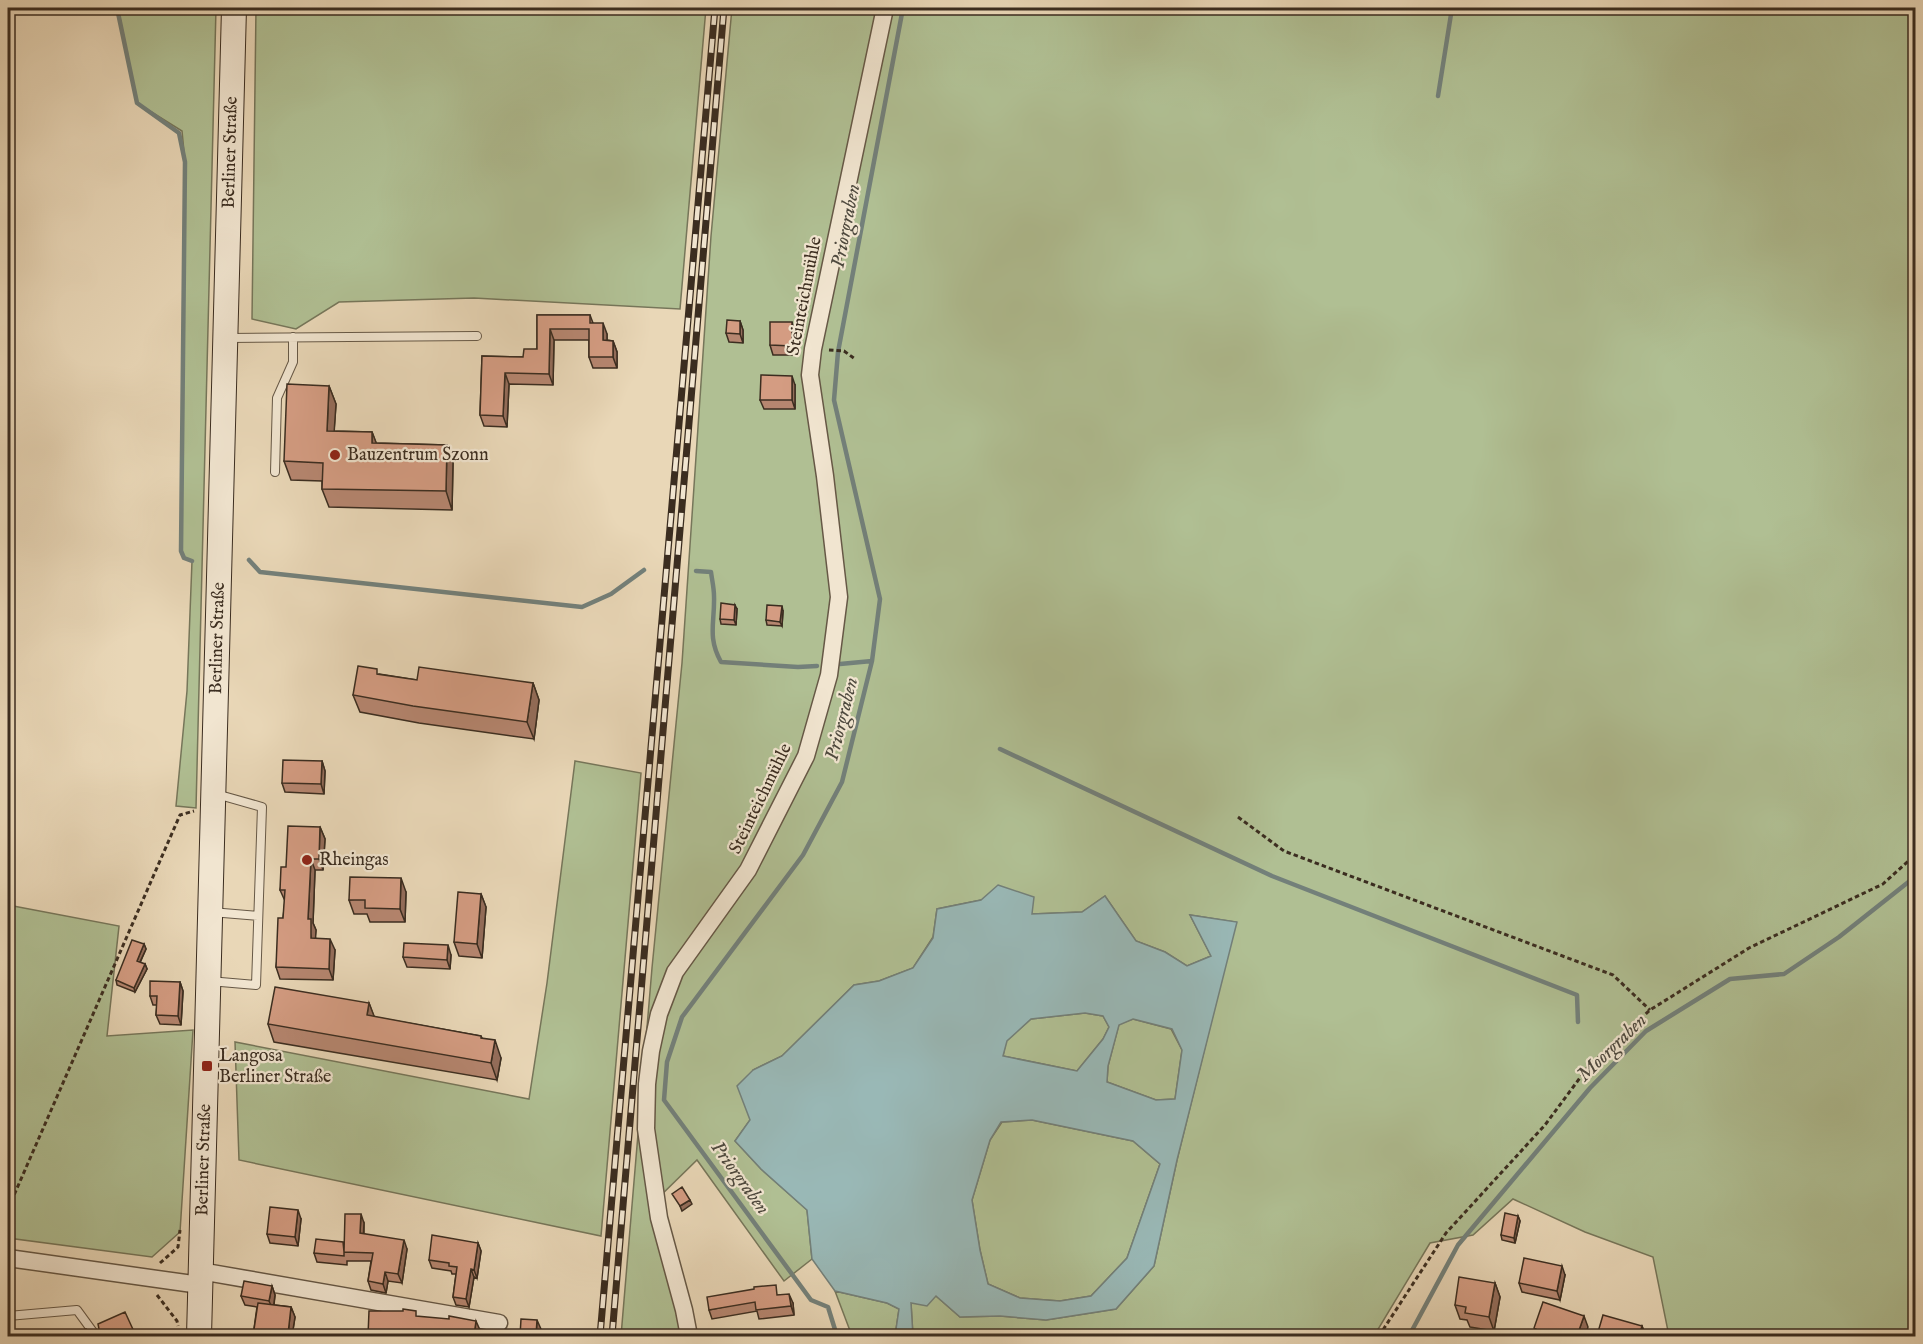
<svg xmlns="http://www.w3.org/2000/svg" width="1923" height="1344" font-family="'IM FELL English',serif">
	<rect width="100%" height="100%" fill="#e9d7b7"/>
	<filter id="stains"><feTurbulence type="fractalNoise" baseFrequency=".00333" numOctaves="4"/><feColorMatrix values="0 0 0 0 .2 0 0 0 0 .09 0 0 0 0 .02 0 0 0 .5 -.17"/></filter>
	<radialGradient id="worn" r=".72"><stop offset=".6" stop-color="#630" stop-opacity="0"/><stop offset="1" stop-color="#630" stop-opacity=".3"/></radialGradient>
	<!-- green -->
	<path fill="#b0bf93" stroke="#76765a" stroke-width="1.5" d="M118,8H216L196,808L176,806L187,691L192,561L184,558L181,551L185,162L182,131L137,103Z
		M256,8H706L680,309L474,298L339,302L296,329L252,319Z
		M732,8H1915L1916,1290L1910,1336H1669L1653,1257L1585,1232L1513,1199L1473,1235L1430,1243L1374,1336H913L911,1303L936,1296L960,1317L1000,1316L1046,1320L1116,1309L1154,1266L1177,1160L1236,922L1190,915L1211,956L1187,966L1165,952L1136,941L1105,896L1082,912L1032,914L981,900L937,909L933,937L913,968L879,981L854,985L782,1056L753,1070L750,1120L735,1141L761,1169L807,1210L812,1259L784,1281L697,1160L652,1204L686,1336H621L652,968L682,663L711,236Z
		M575,761L641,773L601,1236L239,1160L235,1042L529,1099L547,983Z
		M8,905L119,926L107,1036L193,1030L180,1232L152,1257L8,1238Z
		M1085,1013L1103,1016L1109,1027L1103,1039L1077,1071L1003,1056L1006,1041L1031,1019Z
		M1133,1019L1171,1029L1182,1050L1175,1099L1156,1100L1107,1082L1108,1066L1119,1024Z
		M1032,1120L1133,1141L1160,1164L1127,1258L1091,1296L1060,1301L1020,1298L988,1284L980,1250L972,1200L990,1140L1002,1122Z
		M835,1291L887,1303L899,1309L895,1336H852Z"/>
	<!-- water -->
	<path fill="#99b8b6" stroke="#73807a" stroke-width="1.5" fill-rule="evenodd" d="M998,885L1034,897L1032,914L1082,912L1105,896L1136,941L1165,952L1187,966L1211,956L1190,915L1237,922L1177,1160L1154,1266L1116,1309L1046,1320L1000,1316L960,1317L936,1296L927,1306L911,1303L913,1336H895L899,1309L887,1303L835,1291L812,1259L807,1210L761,1169L735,1141L750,1120L737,1086L753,1070L782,1056L854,985L879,981L913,968L933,938L937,909L981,900ZM1085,1013L1103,1016L1109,1027L1103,1039L1077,1071L1003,1056L1007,1041L1031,1019ZM1133,1019L1172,1029L1182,1050L1175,1099L1156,1100L1107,1082L1108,1066L1119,1025ZM1032,1120L1133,1141L1160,1164L1127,1258L1091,1296L1060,1301L1020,1298L988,1284L980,1250L972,1200L990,1140L1001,1122Z"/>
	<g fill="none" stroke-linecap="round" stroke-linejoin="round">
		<!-- stream -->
		<path stroke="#73807a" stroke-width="4.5" d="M117,8L137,103L179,133L185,162L181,551L184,558L192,561
			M1438,96L1452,8
			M249,560L260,572L582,607L611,594L644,570
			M696,571L711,572C712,580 714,588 714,596C715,622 707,637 721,662L798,667L817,666
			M840,664L872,661
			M1000,749L1272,876L1577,995L1578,1022
			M837,1336L828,1307L811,1300L664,1100L667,1062L682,1017L803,855L842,782L872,661L880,599L834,400L838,352L903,8
			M1409,1336L1458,1245L1590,1088L1646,1031L1730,979L1784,974L1839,937L1916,876"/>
		<defs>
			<path id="lane" d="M228,338L477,336
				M275,472L277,398L293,362V337
				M211,912L258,916
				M209,981L256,985L262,807L216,794
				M8,1316L77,1310L96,1336"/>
			<path id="street" d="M8,1258L200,1285
				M200,1271L499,1323
				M689,1336L684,1310L659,1218L646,1129L647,1084L651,1051L659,1014L675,972L748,870L806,756L829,675L839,597L825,476L810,375L813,349L885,8"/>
			<g id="secondary">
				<path id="s1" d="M199,1336L234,8"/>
			</g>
		</defs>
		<!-- lane casing -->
		<use href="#lane" stroke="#665846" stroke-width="10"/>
		<!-- street casing -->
		<use href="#street" stroke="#665846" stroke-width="19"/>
		<!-- secondary casing -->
		<use href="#secondary" stroke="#3b2d20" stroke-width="26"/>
		<!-- path -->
		<path stroke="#3b2d20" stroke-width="3" stroke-dasharray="4.5 3" stroke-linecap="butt" d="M829,350L844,351L855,359
			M1238,817L1284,851L1613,975L1650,1010
			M8,1216L11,1202L180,815L194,811
			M160,1263L178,1247L180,1230
			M157,1295L177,1321L178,1326
			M1379,1336L1446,1233L1545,1125L1588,1067L1650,1010L1749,948L1883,884L1916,854"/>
		<!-- lane -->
		<use href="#lane" stroke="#f1e5d0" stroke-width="8"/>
		<!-- street -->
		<use href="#street" stroke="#f1e5d0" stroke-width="16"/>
		<!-- secondary -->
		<use href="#secondary" stroke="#f1e5d0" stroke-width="24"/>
		<defs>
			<path id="rail" d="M600,1336L715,8
				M612,1336L724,8"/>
		</defs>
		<!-- rail casing -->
		<use href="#rail" stroke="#3b2d20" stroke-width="7"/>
		<!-- rail -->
		<use href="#rail" stroke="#f1e5d0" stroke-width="4.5" stroke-dasharray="14" stroke-linecap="butt"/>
	</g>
	<!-- wall -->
	<path fill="#b68670" stroke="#3b2d20" stroke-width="1.5" d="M537,315H590L593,323L607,334V340L613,341L617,352V368H593L589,357V340H554L553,385L509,384L507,427L484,426L480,415L482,356L523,357L537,349Z
		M740,321L743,330V343L729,342L726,333Z
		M795,331V355H773L770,345Z
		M795,385V409H764L760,400Z
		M329,386L336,404L334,431L372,432L376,443L447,445L453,463L452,510L329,507L322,489V481L291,480L284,461Z
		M737,609L736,625L721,624L720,619Z
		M783,611L782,626L767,625L766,620Z
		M379,674L417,680L533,683L539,700L534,739L419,723L360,712L353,695Z
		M322,761L325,771L324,794L285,792L282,783Z
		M320,827L325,839L323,870H315L313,923L316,930L315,938L335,950L333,980L280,979L276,967L283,918L285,901L280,890L286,867Z
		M406,892L405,922H370L367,914H354L349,900Z
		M481,894L486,907L482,958L459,956L454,942Z
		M144,944L146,949L140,963L145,964L147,969L135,992L117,985L116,980Z
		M451,955L450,969L407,967L403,957Z
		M180,982L183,991L181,1025L160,1024L156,1015L157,1005H153L150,996Z
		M369,1003L374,1017L481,1036L482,1038L501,1058L497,1080L274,1042L268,1024Z
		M1518,1216L1520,1221L1515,1243L1502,1240L1501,1235Z
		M301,1219L298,1246L270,1243L267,1234Z
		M364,1223V1234L407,1249L402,1283L388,1281L386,1293L371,1290L368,1281L371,1261H347V1265L317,1262L314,1253L344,1244Z
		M478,1243L481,1251L477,1278L474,1277L469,1307L456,1305L453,1297L456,1274H452L451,1271L432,1268L429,1260Z
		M1565,1275L1560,1300L1522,1292L1519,1283Z
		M1495,1283L1500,1297L1494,1331L1470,1327L1467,1320L1460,1319L1455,1305Z
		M272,1286L275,1295L274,1305L291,1307L295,1317L292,1336H253L257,1307L245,1305L241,1296Z
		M780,1295L793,1303L794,1315L759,1319L757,1311L712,1319L709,1310Z
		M1642,1326L1645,1334L1644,1336H1599L1598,1332Z"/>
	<!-- shaded-wall -->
	<path fill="#946d5b" stroke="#3b2d20" stroke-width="1.5" d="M740,321L743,330V343L740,334Z
		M792,322L795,331V355L792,346Z
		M603,323L607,334V351L603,340Z
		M550,329L554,340L553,385L549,374Z
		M613,341L617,352V368L613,357Z
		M505,373L509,384L507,427L503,416Z
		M792,376L795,385V409L792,400Z
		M329,386L336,404L333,449L327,431Z
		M372,432L379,450L372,443Z
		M447,445L453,463L452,510L446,491Z
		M735,605L737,609L736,625L734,620Z
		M782,606L783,611L782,626L780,622Z
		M533,683L539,700L534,739L527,722Z
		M322,761L325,771L324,794L321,784Z
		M320,827L325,839L323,870L319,859Z
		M311,859L315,870L313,923L316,930L315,949L311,938L308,919Z
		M401,878L406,892L405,922L400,909Z
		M481,894L486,907L482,958L477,944Z
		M330,939L335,950L333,980L329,969Z
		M144,944L146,949L138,966L137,961Z
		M448,945L451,955L450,969L447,960Z
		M145,964L147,969L135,992L134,988Z
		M180,982L183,991L181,1025L178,1016Z
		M369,1003L376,1021L367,1015Z
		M495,1040L501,1058L497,1080L491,1063Z
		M690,1200L692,1204L682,1211L680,1206Z
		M298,1210L301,1219L298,1246L295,1237Z
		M361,1214L364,1223L363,1242L360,1233Z
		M1518,1216L1520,1221L1515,1243L1514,1238Z
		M404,1240L407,1249L402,1283L398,1274Z
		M478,1243L481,1251L477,1278L474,1270Z
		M1562,1266L1565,1275L1560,1300L1557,1291Z
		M471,1269L474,1277L469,1307L466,1299Z
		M385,1272L388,1281L386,1293L383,1284Z
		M1495,1283L1500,1297L1494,1331L1489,1317Z
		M272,1286L275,1295L273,1310L269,1301Z
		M789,1294L793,1303L794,1315L791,1306Z
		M291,1307L295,1317L292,1336H289L288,1334Z
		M1584,1316L1588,1327L1585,1336H1577Z
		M537,1320L541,1329L540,1336H536Z
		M476,1321L480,1330L479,1336H474Z
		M1642,1326L1645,1334L1644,1336H1639Z"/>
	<!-- building -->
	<path fill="#d49c82" stroke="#3b2d20" stroke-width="1.5" d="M537,315H590V323H603V340L613,341V357H589V329H550L549,374L505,373L503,416L480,415L482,356L523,357L524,349H537Z
		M727,320L740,321V334L726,333Z
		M770,322H792V346L770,345Z
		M761,375L792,376V400H760Z
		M287,384L329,386L327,431L372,432V443L447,445L446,491L322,489L323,463L284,461Z
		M721,603L735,605L734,620L720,619Z
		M767,605L782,606L780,622L766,620Z
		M358,666L377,669V674L417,680L419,667L533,683L527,722L413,706L353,695Z
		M283,760L322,761L321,784L282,783Z
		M288,826L320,827L319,859H311L308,919H311V938L330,939L329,969L276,967L278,918H283L285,890H280L281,867H286Z
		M350,877L401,878L400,909L365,908V900H349Z
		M458,892L481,894L477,944L454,942Z
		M132,940L144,944L137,961L145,964L134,988L116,980Z
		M404,943L448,945L447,960L403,957Z
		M150,981L180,982L178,1016L156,1015L157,996H150Z
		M275,987L369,1003L367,1015L481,1036V1038L495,1040L491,1063L268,1024Z
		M682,1187L690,1200L680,1206L672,1194Z
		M270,1207L298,1210L295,1237L267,1234Z
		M1505,1213L1518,1216L1514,1238L1501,1235Z
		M345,1214H361L360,1233L404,1240L398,1274L385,1272L383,1284L368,1281L373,1253L344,1252V1256L314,1253L316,1239L343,1242L344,1252Z
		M432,1235L478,1243L474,1270L471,1269L466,1299L453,1297L457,1267L449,1266V1263L429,1260Z
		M1524,1258L1562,1266L1557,1291L1519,1283Z
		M1459,1277L1495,1283L1489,1317L1465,1313L1466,1307L1455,1305Z
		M244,1281L272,1286L269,1301L241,1296Z
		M776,1285L777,1295L789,1294L791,1306L756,1310L755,1302L709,1310L707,1297L754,1289V1287Z
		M1543,1302L1584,1316L1577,1336H1533L1536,1329L1534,1328Z
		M258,1303L291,1307L288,1334L269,1332L268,1336H253Z
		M403,1309L416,1311V1316L449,1319V1316L476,1321L474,1336H368L369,1311H403Z
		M125,1312L136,1336H71L86,1329L91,1333H96L99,1329L98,1324Z
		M1603,1315L1642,1326L1639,1336H1612L1598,1332Z
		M521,1319L537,1320L536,1336H520Z"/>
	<!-- markers -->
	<g fill="#8f2418" stroke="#f1e5d0" stroke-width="2">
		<circle cx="335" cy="455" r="6"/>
		<circle cx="307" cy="860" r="6"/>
		<rect x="201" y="1060" width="12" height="12" rx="3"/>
	</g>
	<g text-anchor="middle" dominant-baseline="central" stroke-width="4.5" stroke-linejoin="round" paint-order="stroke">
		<!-- street labels -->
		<g font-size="18" fill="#3b2d20" stroke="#f1e5d0">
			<text stroke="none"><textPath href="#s1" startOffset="1184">Berliner Straße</textPath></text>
			<text transform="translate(805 296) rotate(-79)">Steinteichmühle</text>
			<text stroke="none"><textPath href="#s1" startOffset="698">Berliner Straße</textPath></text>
			<text transform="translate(761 799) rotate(-64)">Steinteichmühle</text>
			<text stroke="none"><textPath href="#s1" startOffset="176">Berliner Straße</textPath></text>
		</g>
		<!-- poi labels -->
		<g font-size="18" fill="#3b2d20" stroke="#f1e5d0" text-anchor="start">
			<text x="347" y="455">Bauzentrum Szonn</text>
			<text x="319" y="860">Rheingas</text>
			<text x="219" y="1056">Langosa<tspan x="219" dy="21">Berliner Straße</tspan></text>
		</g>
		<!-- water labels -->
		<g font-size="20" font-style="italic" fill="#4e493e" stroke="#f1e5d0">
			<text transform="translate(846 226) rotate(-79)">Priorgraben</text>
			<text transform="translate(842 719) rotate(-76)">Priorgraben</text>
			<text transform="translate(1612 1048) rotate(-44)">Moorgraben</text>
			<text transform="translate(740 1178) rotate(54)">Priorgraben</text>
		</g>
	</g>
	<!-- margin -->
	<rect width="1923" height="1344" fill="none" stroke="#e9d7b7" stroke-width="30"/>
	<rect x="9" y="9" width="1905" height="1326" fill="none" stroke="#3b2d20" stroke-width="3"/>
	<rect x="15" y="15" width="1893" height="1314" fill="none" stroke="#3b2d20" stroke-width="1.5"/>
	<rect width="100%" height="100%" filter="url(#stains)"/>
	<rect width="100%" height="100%" fill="url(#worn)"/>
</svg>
